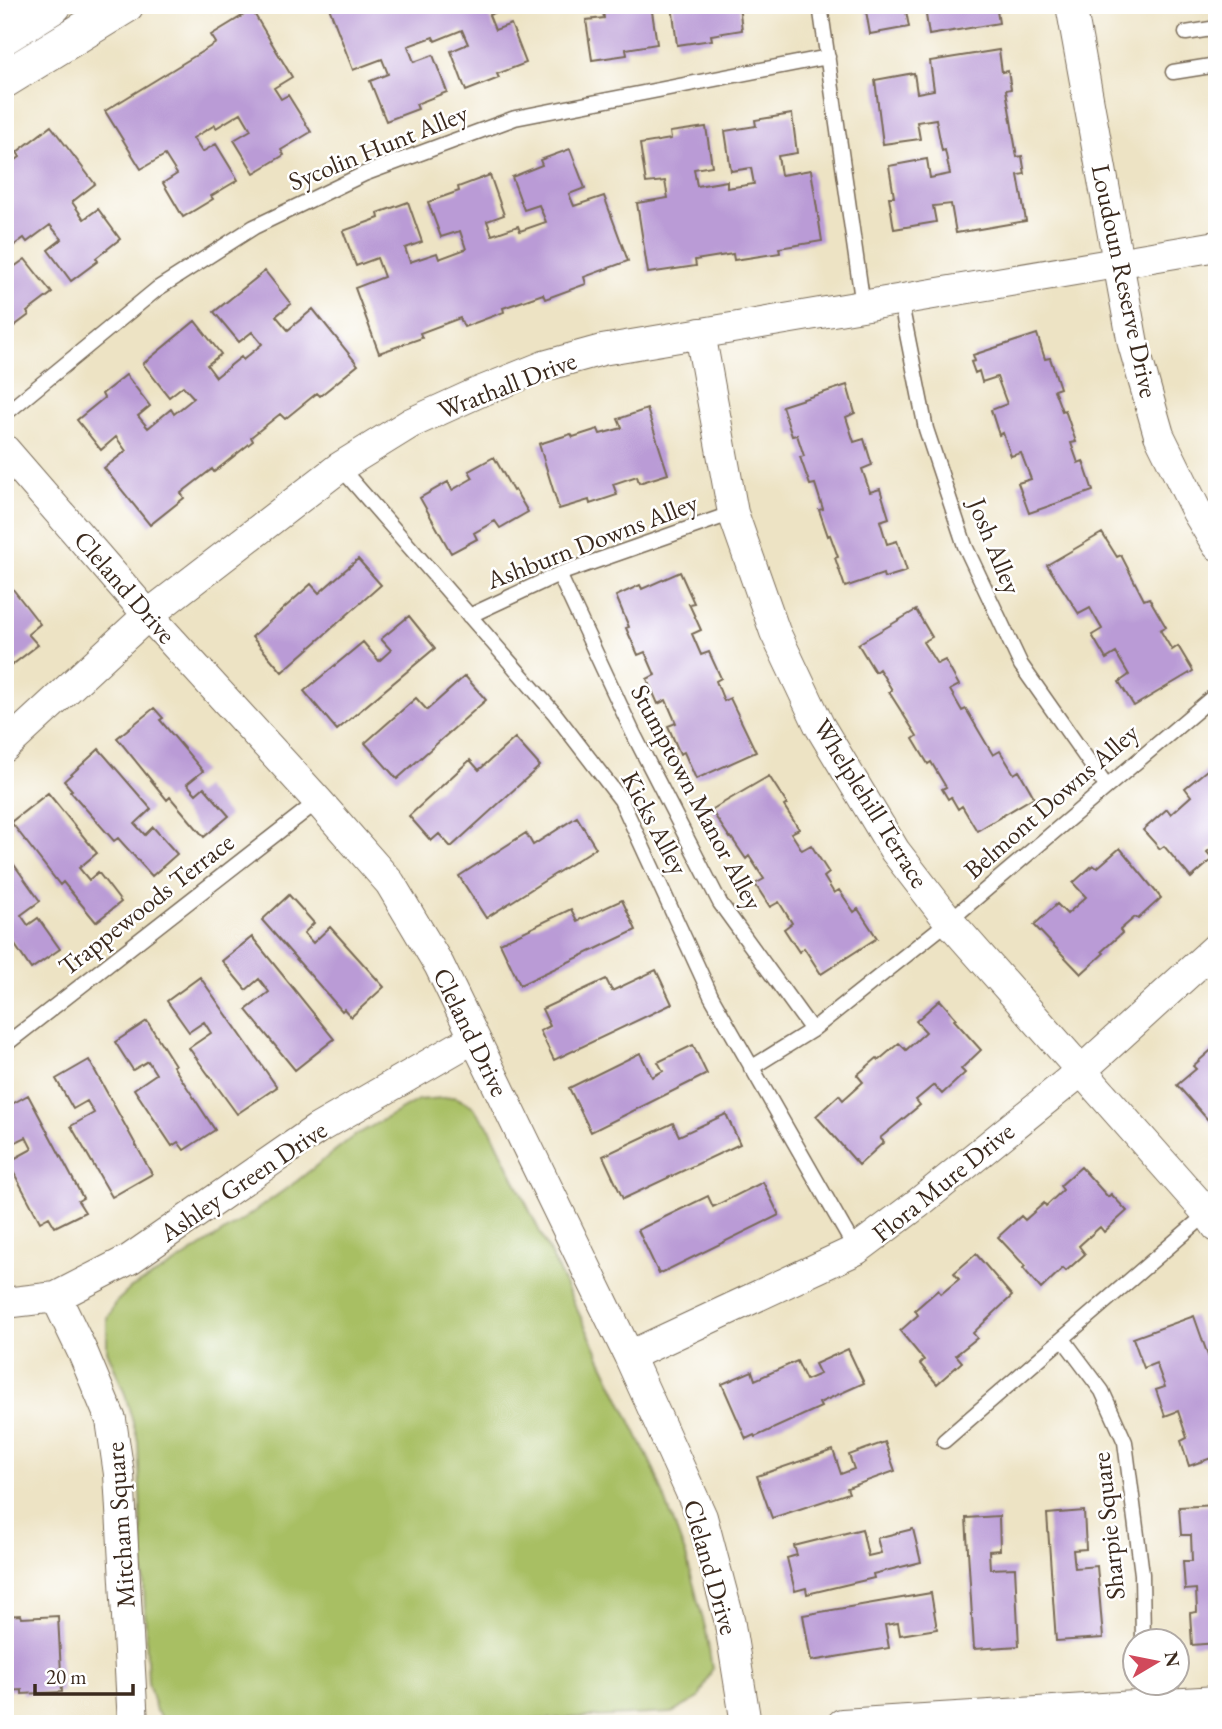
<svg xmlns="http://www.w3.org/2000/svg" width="1222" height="1729" font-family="'EB Garamond',serif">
	<rect width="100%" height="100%" fill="#fff"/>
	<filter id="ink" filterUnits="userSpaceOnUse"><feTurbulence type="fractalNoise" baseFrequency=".0143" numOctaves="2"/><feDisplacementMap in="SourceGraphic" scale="14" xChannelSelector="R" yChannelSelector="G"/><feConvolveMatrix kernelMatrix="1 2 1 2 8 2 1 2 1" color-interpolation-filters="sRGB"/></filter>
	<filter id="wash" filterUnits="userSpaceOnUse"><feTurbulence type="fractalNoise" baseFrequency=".00686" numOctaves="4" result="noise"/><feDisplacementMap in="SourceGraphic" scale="28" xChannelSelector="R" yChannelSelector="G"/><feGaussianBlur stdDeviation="1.57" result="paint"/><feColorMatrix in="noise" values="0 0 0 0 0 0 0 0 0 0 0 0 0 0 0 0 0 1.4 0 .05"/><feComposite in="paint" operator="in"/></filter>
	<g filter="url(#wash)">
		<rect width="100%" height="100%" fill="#ede3c4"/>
		<!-- green -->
		<path fill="#a8bf64" stroke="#727441" stroke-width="2" d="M455,1097L471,1105L491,1130L655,1472L686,1556L706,1631L712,1669L699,1698L672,1713L448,1724H167L156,1711L148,1683L138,1441L125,1394L107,1350V1318L115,1303L131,1288L171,1266L245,1218L297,1181L351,1138L418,1100Z"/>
		<g id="blocks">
			<!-- building -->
			<path fill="#ba9bd6" d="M328,5H516L489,15L495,30L511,24L526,63L497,74L499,78L466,91L451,51L468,44L462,30L435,41L433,37L408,46L414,62L433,55L447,92L416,104L418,109L386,121L370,81L388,74L382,59L353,70Z
				M602,5H651L657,44L626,49L627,55L592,60L586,20L604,18Z
				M672,5H739L742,30L711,35L712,40L677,45Z
				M865,5H996L999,23L929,35L925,8L906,11L909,27L870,34Z
				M252,10L292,77L274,88L281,99L288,95L311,132L281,150L284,155L254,173L234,140L251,130L241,113L216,128L215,125L193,138L202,152L216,144L238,180L211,196L213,199L183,217L163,183L177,174L165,155L141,169L105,111L216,43L211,35Z
				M999,50L1002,72L1008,71L1011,89L1006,90L1017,157L1022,156L1025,174L1018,175L1026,221L956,233L951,204L933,206L936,222L894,229L889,197H894L889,166L927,159L930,178L950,174L945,150L942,151L936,119L917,122L920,139L883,144L875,80L914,73L917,93L934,90L930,61Z
				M792,114L797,153L778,156L781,175L811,170L822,241L779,248L780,253L734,260L733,254L695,260L696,266L648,273L637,203L668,198L665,181L646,183L640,144L671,139L670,132L706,127L712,166L694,169L697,186L727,181V188L754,184L751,168L731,171L725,131L756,126L755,120Z
				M51,126L95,184L72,202L84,219L98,209L120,239L96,258L98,261L71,281L48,250L62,239L50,225L27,242L24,238L5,252V168L20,157L17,152Z
				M570,149L585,188L569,194L574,206L604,196L628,261L584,277L586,284L545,299L543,294L503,308L504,312L464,327L460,318L420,333L422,338L379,353L355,288L384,277L377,258L356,266L343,231L379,218L378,213L408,202L422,242L405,248L410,262L437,253L439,259L466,249L460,231L441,237L428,202L459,191L458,187L490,175L504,215L487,221L492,235L518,226L520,231L546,222L539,205L524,210L512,177L542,165L540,160Z
				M25,259L52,293L27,312L29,315L5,333V261L11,269Z
				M265,271L291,304L276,316L288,330L313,309L358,365L320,396L317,393L285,419L280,414L251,437L253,441L214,472L212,469L181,493L184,498L150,525L104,468L126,451L116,437L101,450L77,420L104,398L102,394L126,375L150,406L138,416L148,428L171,409L174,414L194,398L183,386L169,397L143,364L195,321L221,354L207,365L216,377L241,357L243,360L262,344L252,332L239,342L214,312Z
				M1037,334L1045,359L1050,358L1060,388L1054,390L1062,411L1065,410L1076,442L1071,443L1078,463L1083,461L1093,491L1029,513L1018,483L1031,479L1021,453L1011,456L1003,433L999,435L991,410L1007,404L997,377L982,382L979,371L975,373L971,362L975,361L973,355Z
				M847,385L855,413L846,417L854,442L864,439L872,465L862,469L870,492L880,489L889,518L880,521L887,544L897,541L907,571L884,578L883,574L845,587L835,558L838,557L830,535L828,536L819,510L823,509L815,484L810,485L800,457L804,456L797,435L792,436L782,406Z
				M647,409L668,474L639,483L637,476L613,484L617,495L590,504L589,500L559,509L539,444L571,434L573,437L598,429L600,434L622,428L618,419Z
				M494,457L513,491L515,490L528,512L500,528L495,521L474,533L477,539L451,553L420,498L448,482L452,490L473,478L469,471Z
				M1102,533L1117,557L1121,555L1144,600L1149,598L1166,627L1160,630L1172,650L1178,646L1193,671L1134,706L1119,682L1129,675L1116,653L1106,659L1092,635L1102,629L1090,608L1079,614L1047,565Z
				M358,559L381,585L282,672L252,637L311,584L319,593Z
				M680,572L694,603L689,604L701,630L692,634L701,655L709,652L721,678L716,681L724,701L730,698L756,752L696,779L684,752L680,754L668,726L676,723L666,700L658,704L647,679L655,675L645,652L638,655L626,628L629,627L616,596L640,585L642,589Z
				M5,579L40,624L28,634L38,645L7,669L5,667Z
				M916,610L932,637L923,642L937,664L945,660L959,685L950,690L962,711L966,709L993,755L1000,751L1014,774L1019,771L1034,797L977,831L962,806L958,809L951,797L948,799L942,789L946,787L931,762L928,764L913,739L917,736L889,692L892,690L879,669L875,672L858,644Z
				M409,616L435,648L337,730L304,691L363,642L379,661L391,650L381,639Z
				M465,676L486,700L397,779L365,743L416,698L427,710Z
				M154,708L163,718L160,720L203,771L187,784L196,794L204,787L229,816L204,837L170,797L167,800L117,738Z
				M515,738L540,766L451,847L439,834L431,841L409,816L470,760L479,770Z
				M99,749L151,809L135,824L145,835L153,827L177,854L152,876L118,838L114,841L70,791L72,790L64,781Z
				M1217,769V843L1207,852L1213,859L1191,878L1164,846L1160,849L1143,830L1167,809L1171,814L1191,796L1185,788L1207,770L1211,774Z
				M769,776L787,804L784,806L799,829L791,833L802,850L811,845L829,873L824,877L834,893L839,890L854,912L858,909L877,938L821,974L804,948L799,952L784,929L792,923L779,902L770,907L755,884L764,879L749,856L746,859L731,837L730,838L711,810Z
				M48,793L97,853L79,868L89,880L98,872L121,902L96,922L63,882L60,885L11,822Z
				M577,817L596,848L486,918L459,876L526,833L533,845Z
				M1120,848L1161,898L1138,919L1135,917L1120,930L1122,933L1102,951L1104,953L1081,974L1034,925L1057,904L1067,914L1086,897L1073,883L1093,865L1097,868Z
				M5,852L40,901L21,915L28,925L38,918L60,949L31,969L5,930Z
				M289,895L314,923L304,933L313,943L330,927L384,987L351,1017L344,1009L342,1011L262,920Z
				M622,900L636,930L520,985L500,943L571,909L577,921Z
				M252,937L334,1039L295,1070L246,1010L269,992L259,979L246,990L222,961Z
				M656,970L672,1004L554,1060L540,1031L550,1026L542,1009L606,979L612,991Z
				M200,977L277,1087L237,1114L189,1048L211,1033L204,1022L189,1032L167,1001Z
				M940,1000L956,1018L954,1020L981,1050L961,1069L965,1073L942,1094L934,1085L916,1100L920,1105L880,1138L884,1142L859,1165L816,1116L839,1095L843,1100L863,1082L857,1075L877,1058L879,1060L899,1043L906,1050L926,1032L916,1021Z
				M147,1021L175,1065L173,1066L215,1130L184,1150L178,1142L172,1146L134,1089L156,1074L148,1061L133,1070L115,1042Z
				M693,1045L707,1074L591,1132L569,1088L640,1053L652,1077L663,1071L658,1062Z
				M1217,1045V1130L1177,1085L1196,1069L1193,1066Z
				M89,1060L152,1174L112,1197L71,1126L94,1113L87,1101L73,1109L56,1079Z
				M28,1095L83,1198L78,1201L85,1212L55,1227L49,1217L40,1222L8,1162L32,1149L26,1137L12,1144L5,1132V1108Z
				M726,1114L740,1144L623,1199L603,1156L673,1123L679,1136Z
				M1081,1167L1108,1197L1111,1194L1127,1211L1104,1232L1100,1227L1079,1246L1085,1254L1066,1271L1063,1268L1041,1289L1023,1268L1025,1266L998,1237L1021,1216L1025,1220L1044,1203L1046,1206L1063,1190L1060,1186Z
				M763,1182L779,1215L659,1274L638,1230L708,1196L713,1207Z
				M976,1254L1012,1296L973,1333L977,1338L956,1355L962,1362L937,1384L920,1364L924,1360L900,1331L918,1315L915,1310L938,1290L941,1294L959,1279L954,1273Z
				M1194,1316L1212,1367L1217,1365V1456L1189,1466L1181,1441L1187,1438L1178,1411L1165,1416L1156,1390L1165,1387L1156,1363L1144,1368L1133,1338Z
				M848,1349L864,1383L819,1403L821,1407L755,1437L754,1435L746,1439L722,1384L752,1371L755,1380L797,1361L806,1380L820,1374L815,1364Z
				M885,1442L895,1471L847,1488L849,1493L772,1518L757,1476L833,1450L841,1474L854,1469L849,1455Z
				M1217,1505V1643L1192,1645L1190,1613L1197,1612L1196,1589L1185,1590L1183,1561H1192L1191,1535H1181L1179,1507Z
				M1084,1511L1086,1549L1073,1550L1075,1568L1097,1566L1103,1638L1056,1641L1047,1514Z
				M999,1516L1000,1550L989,1551L990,1569L1015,1568L1019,1646L974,1649L966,1518Z
				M862,1529L868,1556L881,1553L877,1538L913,1529L921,1562L873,1574L874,1578L807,1594L806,1588L795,1591L787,1558L797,1555L794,1546Z
				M931,1593L937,1629L900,1635L898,1623L885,1625L889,1648L811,1661L803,1615Z
				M21,1615L22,1618L58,1616L62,1692L22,1694V1690L5,1691V1616Z"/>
		</g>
	</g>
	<g filter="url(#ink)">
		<use href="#blocks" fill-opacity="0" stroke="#796b58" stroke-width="2"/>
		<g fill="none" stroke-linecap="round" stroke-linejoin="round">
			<defs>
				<path id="service" d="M820,5L863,306
					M1186,33L1217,28
					M1173,72L1217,65
					M900,299L926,429L965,546L1021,665L1106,786
					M5,414L157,289L254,227L364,174L515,118L828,57
					M340,467L555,714L621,800L711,996L856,1250
					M559,574L633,733L720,903L812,1030
					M469,616L559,574L733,513
					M5,1045L318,801
					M751,1068L812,1030L949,921L1214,696
					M1063,1339L1102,1391L1125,1442L1142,1574L1143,1642
					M944,1441L1210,1211
					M1143,1684V1704"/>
				<path id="minor" d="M1071,5L1133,344L1159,435L1197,512L1217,545
					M700,333L733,513L775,632L819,725L895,851L949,921L1208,1214L1217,1227
					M5,450L148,615L318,801L390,883L439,965L629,1356L702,1517L729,1619L746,1724
					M5,747L148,615L340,467L411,423L477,393L544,366L602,350L1217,246
					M56,1297L83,1353L111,1420L119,1474L133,1724
					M5,1303L56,1297L130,1259L317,1129L474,1038
					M629,1356L856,1250L916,1205L1081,1071L1217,947
					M842,1724L1217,1701"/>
				<path id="tertiary" d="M5,35L53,5
					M5,79L125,5"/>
			</defs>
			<!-- service casing -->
			<use href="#service" stroke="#796b58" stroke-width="17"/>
			<!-- minor casing -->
			<use href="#minor" stroke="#796b58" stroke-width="32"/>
			<!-- tertiary casing -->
			<use href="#tertiary" stroke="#796b58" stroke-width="39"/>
			<!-- service -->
			<use href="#service" stroke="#fff" stroke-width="14"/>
			<!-- minor -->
			<use href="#minor" stroke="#fff" stroke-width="30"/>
			<!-- tertiary -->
			<use href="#tertiary" stroke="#fff" stroke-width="37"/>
		</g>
	</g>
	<g text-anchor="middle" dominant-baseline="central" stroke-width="5" stroke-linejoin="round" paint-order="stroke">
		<!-- street labels -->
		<g font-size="26" fill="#3b2a1e" stroke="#fff">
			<text transform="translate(378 147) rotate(-22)">Sycolin Hunt Alley</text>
			<text transform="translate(1125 281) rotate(78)">Loudoun Reserve Drive</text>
			<text transform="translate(507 385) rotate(-21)">Wrathall Drive</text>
			<text transform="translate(592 541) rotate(-21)">Ashburn Downs Alley</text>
			<text transform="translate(995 546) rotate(68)">Josh Alley</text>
			<text transform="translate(125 587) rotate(49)">Cleland Drive</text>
			<text transform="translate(697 797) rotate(62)">Stumptown Manor Alley</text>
			<text transform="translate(1051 801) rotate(-41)">Belmont Downs Alley</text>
			<text transform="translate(871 803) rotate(58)">Whelplehill Terrace</text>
			<text transform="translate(655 823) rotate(62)">Kicks Alley</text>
			<text transform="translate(146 904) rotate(-38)">Trappewoods Terrace</text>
			<text transform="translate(471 1032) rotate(64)">Cleland Drive</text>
			<text transform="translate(243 1181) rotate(-34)">Ashley Green Drive</text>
			<text transform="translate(943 1182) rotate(-39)">Flora Mure Drive</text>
			<text transform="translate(120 1525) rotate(-94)">Mitcham Square</text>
			<text transform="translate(1108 1526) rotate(-96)">Sharpie Square</text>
			<text transform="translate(711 1567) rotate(74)">Cleland Drive</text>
		</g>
	</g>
	<!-- margin -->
	<rect width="1222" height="1729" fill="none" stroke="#fff" stroke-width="28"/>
	<!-- north arrow -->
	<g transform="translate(1156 1662) rotate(80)"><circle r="33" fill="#ffffff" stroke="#b1aaa5" stroke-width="2"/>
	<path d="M0-5L12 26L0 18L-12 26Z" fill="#d1495b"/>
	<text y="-10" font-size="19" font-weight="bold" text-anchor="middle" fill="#3b2a1e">N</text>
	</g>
	<!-- scale -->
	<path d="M35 1684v10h98v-10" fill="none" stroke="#3b2a1e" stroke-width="3.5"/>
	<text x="46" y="1684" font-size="21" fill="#3b2a1e" stroke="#ffffff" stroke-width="5" paint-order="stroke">20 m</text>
</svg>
